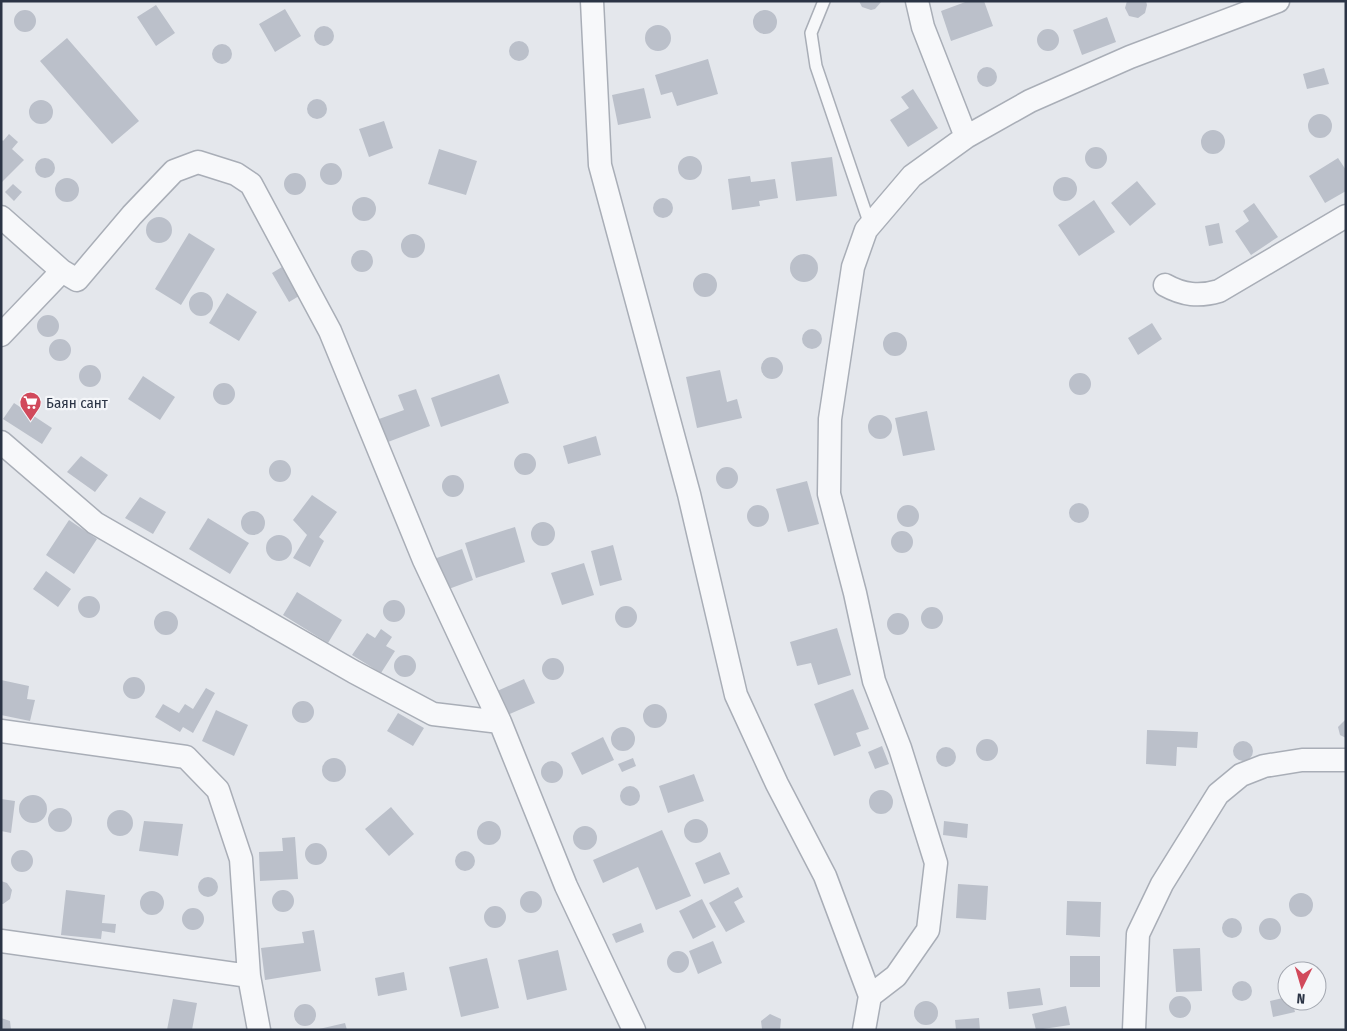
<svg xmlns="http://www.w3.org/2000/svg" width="1347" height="1031" font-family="'Fira Sans Condensed',sans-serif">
	<rect width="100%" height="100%" fill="#e4e7ec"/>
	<!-- building -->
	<path fill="#bbc0ca" d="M859,1H882L875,9L871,10L862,7Z
		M968,1H984L993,26L951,41L941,11Z
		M1127,1H1146L1147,5L1145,13L1138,18L1129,16L1125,8Z
		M156,5L175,33L156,46L137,17Z
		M285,9L301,36L275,52L259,24Z
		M14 21a11 11 0 1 1 22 0a11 11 0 1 1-22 0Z
		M753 22a12 12 0 1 1 24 0a12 12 0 1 1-24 0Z
		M1107,17L1116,42L1082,55L1073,30Z
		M645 38a13 13 0 1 1 26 0a13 13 0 1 1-26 0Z
		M314 36a10 10 0 1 1 20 0a10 10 0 1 1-20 0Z
		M1037 40a11 11 0 1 1 22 0a11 11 0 1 1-22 0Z
		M67,38L139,121L112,144L40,61Z
		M509 51a10 10 0 1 1 20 0a10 10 0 1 1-20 0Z
		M212 54a10 10 0 1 1 20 0a10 10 0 1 1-20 0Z
		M708,59L718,94L677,106L672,92L661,95L655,75Z
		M977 77a10 10 0 1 1 20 0a10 10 0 1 1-20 0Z
		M1324,68L1329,84L1307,89L1303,74Z
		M644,88L651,118L618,125L612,95Z
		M913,89L938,128L908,147L890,120L909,108L901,97Z
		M307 109a10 10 0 1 1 20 0a10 10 0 1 1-20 0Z
		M29 112a12 12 0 1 1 24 0a12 12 0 1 1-24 0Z
		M1308 126a12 12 0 1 1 24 0a12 12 0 1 1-24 0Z
		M384,121L393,148L369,157L359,129Z
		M1201 142a12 12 0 1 1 24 0a12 12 0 1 1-24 0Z
		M9,134L18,142L12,149L24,160L1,183V139L3,141Z
		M1085 158a11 11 0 1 1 22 0a11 11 0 1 1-22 0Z
		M439,149L477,161L466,195L428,184Z
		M678 168a12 12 0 1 1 24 0a12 12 0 1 1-24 0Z
		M832,157L837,196L796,201L791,162Z
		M35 168a10 10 0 1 1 20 0a10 10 0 1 1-20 0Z
		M1338,158L1346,170V191L1325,203L1309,176Z
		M320 174a11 11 0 1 1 22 0a11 11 0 1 1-22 0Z
		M284 184a11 11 0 1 1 22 0a11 11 0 1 1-22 0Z
		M750,176L751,182L775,179L778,198L759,201L760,206L732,210L728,179Z
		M1053 189a12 12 0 1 1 24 0a12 12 0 1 1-24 0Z
		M55 190a12 12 0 1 1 24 0a12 12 0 1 1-24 0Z
		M1137,181L1156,204L1130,226L1111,203Z
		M13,184L22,192L14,201L5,192Z
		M352 209a12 12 0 1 1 24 0a12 12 0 1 1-24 0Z
		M653 208a10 10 0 1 1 20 0a10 10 0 1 1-20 0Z
		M1094,200L1115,232L1079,256L1058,225Z
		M1254,203L1278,237L1251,255L1235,231L1249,221L1243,211Z
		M146 230a13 13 0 1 1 26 0a13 13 0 1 1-26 0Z
		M1219,223L1223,243L1209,246L1205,226Z
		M189,233L215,249L181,305L155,289Z
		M401 246a12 12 0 1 1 24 0a12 12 0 1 1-24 0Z
		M351 261a11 11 0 1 1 22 0a11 11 0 1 1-22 0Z
		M790 268a14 14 0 1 1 28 0a14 14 0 1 1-28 0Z
		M287,264L304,293L289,302L272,273Z
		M693 285a12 12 0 1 1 24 0a12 12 0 1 1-24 0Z
		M189 304a12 12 0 1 1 24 0a12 12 0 1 1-24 0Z
		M227,293L257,312L239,341L209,323Z
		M37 326a11 11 0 1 1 22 0a11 11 0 1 1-22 0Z
		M1152,323L1162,339L1138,355L1128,338Z
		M802 339a10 10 0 1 1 20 0a10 10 0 1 1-20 0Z
		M883 344a12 12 0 1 1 24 0a12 12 0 1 1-24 0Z
		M49 350a11 11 0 1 1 22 0a11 11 0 1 1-22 0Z
		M761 368a11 11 0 1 1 22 0a11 11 0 1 1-22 0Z
		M79 376a11 11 0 1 1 22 0a11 11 0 1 1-22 0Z
		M720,370L727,402L737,399L742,418L697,428L686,377Z
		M1069 384a11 11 0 1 1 22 0a11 11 0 1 1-22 0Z
		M499,374L509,403L441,427L431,398Z
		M143,376L175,397L160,420L128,399Z
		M213 394a11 11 0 1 1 22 0a11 11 0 1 1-22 0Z
		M416,389L430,426L388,442L379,419L404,410L398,395Z
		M14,403L52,428L42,444L3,419Z
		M927,411L935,450L903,456L895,418Z
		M868 427a12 12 0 1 1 24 0a12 12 0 1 1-24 0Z
		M596,436L601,455L568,464L563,446Z
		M514 464a11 11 0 1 1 22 0a11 11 0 1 1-22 0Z
		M81,456L108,475L95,492L67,472Z
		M269 471a11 11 0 1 1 22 0a11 11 0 1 1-22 0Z
		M716 478a11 11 0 1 1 22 0a11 11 0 1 1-22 0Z
		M442 486a11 11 0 1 1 22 0a11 11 0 1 1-22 0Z
		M807,481L819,524L788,532L776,489Z
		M312,495L337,512L319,537L324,541L310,567L293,558L307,535L293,520Z
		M140,497L166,512L153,534L125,518Z
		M1069 513a10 10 0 1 1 20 0a10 10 0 1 1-20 0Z
		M747 516a11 11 0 1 1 22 0a11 11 0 1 1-22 0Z
		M897 516a11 11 0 1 1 22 0a11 11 0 1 1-22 0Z
		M241 523a12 12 0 1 1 24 0a12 12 0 1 1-24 0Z
		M208,518L249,543L230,574L189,549Z
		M69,520L97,539L74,574L46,555Z
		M531 534a12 12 0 1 1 24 0a12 12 0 1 1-24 0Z
		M515,527L525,562L476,578L465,543Z
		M891 542a11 11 0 1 1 22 0a11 11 0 1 1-22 0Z
		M266 548a13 13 0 1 1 26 0a13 13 0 1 1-26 0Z
		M613,545L622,580L600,586L591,551Z
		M462,549L473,580L446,590L434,559Z
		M584,563L594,595L562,605L551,573Z
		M46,571L71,589L58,607L33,589Z
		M297,592L342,620L328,643L283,615Z
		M78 607a11 11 0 1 1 22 0a11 11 0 1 1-22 0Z
		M383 611a11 11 0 1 1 22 0a11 11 0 1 1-22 0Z
		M615 617a11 11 0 1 1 22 0a11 11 0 1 1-22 0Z
		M921 618a11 11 0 1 1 22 0a11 11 0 1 1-22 0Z
		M154 623a12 12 0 1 1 24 0a12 12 0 1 1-24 0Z
		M887 624a11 11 0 1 1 22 0a11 11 0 1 1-22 0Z
		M837,628L851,675L818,685L811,663L797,666L790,642Z
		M381,629L392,637L386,646L395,651L381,673L352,655L367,633L375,638Z
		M394 666a11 11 0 1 1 22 0a11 11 0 1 1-22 0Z
		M542 669a11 11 0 1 1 22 0a11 11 0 1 1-22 0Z
		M123 688a11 11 0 1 1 22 0a11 11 0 1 1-22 0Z
		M524,679L535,703L505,716L495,692Z
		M1,680L29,686L27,699L35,700L30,721L1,715Z
		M206,688L215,693L193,733L183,727L180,732L155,717L163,704L179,713L185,704L193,709Z
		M853,689L869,729L856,733L861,746L834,756L814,704Z
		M292 712a11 11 0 1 1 22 0a11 11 0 1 1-22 0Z
		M643 716a12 12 0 1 1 24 0a12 12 0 1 1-24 0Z
		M216,710L248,725L234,756L202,741Z
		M398,713L424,728L413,746L387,731Z
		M1346,719V738L1340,735L1338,727Z
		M611 739a12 12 0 1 1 24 0a12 12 0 1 1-24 0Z
		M1147,730L1198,732L1197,748L1177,747L1176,766L1146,764Z
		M603,737L614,760L582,775L571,753Z
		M976 750a11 11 0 1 1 22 0a11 11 0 1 1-22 0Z
		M1233 751a10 10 0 1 1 20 0a10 10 0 1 1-20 0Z
		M882,746L889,764L875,769L868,752Z
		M936 757a10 10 0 1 1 20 0a10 10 0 1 1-20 0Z
		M322 770a12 12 0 1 1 24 0a12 12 0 1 1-24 0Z
		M633,758L636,766L622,772L618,764Z
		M541 772a11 11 0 1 1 22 0a11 11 0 1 1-22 0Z
		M694,774L704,801L668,813L659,786Z
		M620 796a10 10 0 1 1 20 0a10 10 0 1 1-20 0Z
		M869 802a12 12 0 1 1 24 0a12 12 0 1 1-24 0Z
		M19 809a14 14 0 1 1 28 0a14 14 0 1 1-28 0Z
		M1,799L15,801L11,833L1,831Z
		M391,807L414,834L389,856L365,829Z
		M48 820a12 12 0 1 1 24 0a12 12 0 1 1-24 0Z
		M107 823a13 13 0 1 1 26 0a13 13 0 1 1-26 0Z
		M684 831a12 12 0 1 1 24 0a12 12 0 1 1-24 0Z
		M144,821L183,824L178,856L139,851Z
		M944,821L968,824L967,838L943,835Z
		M477 833a12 12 0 1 1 24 0a12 12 0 1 1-24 0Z
		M573 838a12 12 0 1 1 24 0a12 12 0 1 1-24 0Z
		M662,830L691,896L656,910L638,867L603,883L593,860Z
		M295,837L298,879L260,881L259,852L283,851L282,838Z
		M305 854a11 11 0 1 1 22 0a11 11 0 1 1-22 0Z
		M11 861a11 11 0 1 1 22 0a11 11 0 1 1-22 0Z
		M455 861a10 10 0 1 1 20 0a10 10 0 1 1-20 0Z
		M720,852L730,874L704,884L695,863Z
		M198 887a10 10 0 1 1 20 0a10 10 0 1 1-20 0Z
		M1,881L7,883L12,890L10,899L3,904H1Z
		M958,884L988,886L986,920L956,918Z
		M738,887L743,897L734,902L745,922L726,932L709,903Z
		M66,890L105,895L102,923L116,924L115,933L102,931L101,939L61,935Z
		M272 901a11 11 0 1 1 22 0a11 11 0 1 1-22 0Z
		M520 902a11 11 0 1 1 22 0a11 11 0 1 1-22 0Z
		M140 903a12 12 0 1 1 24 0a12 12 0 1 1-24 0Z
		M1289 905a12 12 0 1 1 24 0a12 12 0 1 1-24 0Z
		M702,899L716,927L693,939L679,911Z
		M1067,901L1101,902L1100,937L1066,935Z
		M484 917a11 11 0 1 1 22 0a11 11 0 1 1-22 0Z
		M182 919a11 11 0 1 1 22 0a11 11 0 1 1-22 0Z
		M1259 929a11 11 0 1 1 22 0a11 11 0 1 1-22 0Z
		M1222 928a10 10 0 1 1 20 0a10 10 0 1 1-20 0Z
		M641,923L644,932L616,943L612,934Z
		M314,930L321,971L265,980L261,948L304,943L302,932Z
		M713,941L722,963L698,974L689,951Z
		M1200,948L1202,991L1176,992L1173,949Z
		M558,950L567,990L527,1000L518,960Z
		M667 962a11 11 0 1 1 22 0a11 11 0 1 1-22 0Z
		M1070,956H1100V987H1070Z
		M487,958L499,1008L461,1017L449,967Z
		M404,972L407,990L378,996L375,978Z
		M1232 991a10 10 0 1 1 20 0a10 10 0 1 1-20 0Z
		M1040,988L1043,1005L1009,1009L1007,992Z
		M1169 1007a11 11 0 1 1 22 0a11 11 0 1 1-22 0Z
		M1287,997V1001H1292L1295,1012L1273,1017L1270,1001Z
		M173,999L197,1003L192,1030H167Z
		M914 1013a12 12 0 1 1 24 0a12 12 0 1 1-24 0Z
		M294 1015a11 11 0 1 1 22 0a11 11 0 1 1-22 0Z
		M1066,1006L1070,1025L1036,1030L1032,1014Z
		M770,1014L781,1019L780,1030L762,1029L761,1021Z
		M1,1018L10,1021L11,1030H1Z
		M979,1018L980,1030H956L955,1020Z
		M345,1023L347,1030H319V1029Z"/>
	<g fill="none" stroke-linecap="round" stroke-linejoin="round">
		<defs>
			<path id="lane" d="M824,1L811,33L816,66L870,225"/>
			<path id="street" d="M592,1L600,165L689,494L736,695L777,784L825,876L870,996
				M917,1L923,27L966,137
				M1,217L62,271
				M1165,285C1183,295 1199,297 1219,291L1346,216
				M1,335L62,271L77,280L132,215L174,171L198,162L236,174L251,184L330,331L424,560L500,722
				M1,442L95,523L354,672L433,714L500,722L566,886L634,1030
				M1,731L186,757L218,790L241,859L249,976
				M1,941L249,976L259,1030
				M864,1030L870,996L896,976L928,930L936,863L900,748L874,681L855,593L829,494L830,419L853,267L866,230L912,176L966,137L1030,101L1130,57L1278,1
				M1134,1030L1138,934L1162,884L1218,794L1241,775L1264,766L1302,760H1346"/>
		</defs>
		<!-- lane casing -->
		<use href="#lane" stroke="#a9aeb7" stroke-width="14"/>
		<!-- street casing -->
		<use href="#street" stroke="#a9aeb7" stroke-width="25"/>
		<!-- lane -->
		<use href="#lane" stroke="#f7f8fa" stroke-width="11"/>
		<!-- street -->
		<use href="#street" stroke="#f7f8fa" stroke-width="22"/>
	</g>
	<!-- icons -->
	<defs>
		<symbol id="supermarket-pin" viewBox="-11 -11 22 30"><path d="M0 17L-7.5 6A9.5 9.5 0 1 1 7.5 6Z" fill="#d1495b" stroke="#f4f6f9"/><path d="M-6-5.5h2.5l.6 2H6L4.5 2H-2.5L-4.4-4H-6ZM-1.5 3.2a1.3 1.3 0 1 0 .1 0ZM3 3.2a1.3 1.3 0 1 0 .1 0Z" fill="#fff"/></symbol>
	</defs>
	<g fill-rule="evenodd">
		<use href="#supermarket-pin" x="18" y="390" width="25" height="34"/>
	</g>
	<g text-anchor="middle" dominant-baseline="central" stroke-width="4.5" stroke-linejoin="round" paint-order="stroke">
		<!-- poi labels -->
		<g font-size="15" fill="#2b3445" stroke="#f4f6f9" text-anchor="start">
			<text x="46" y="403">Баян сант</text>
		</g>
	</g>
	<!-- border -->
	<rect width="1347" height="1031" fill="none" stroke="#2b3445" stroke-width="5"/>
	<!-- north arrow -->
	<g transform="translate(1302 986) rotate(185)"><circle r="24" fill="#f4f6f9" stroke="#a4a8b1"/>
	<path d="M0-4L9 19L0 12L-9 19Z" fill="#d1495b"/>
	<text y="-8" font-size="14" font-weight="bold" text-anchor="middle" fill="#2b3445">N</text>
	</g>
</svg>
